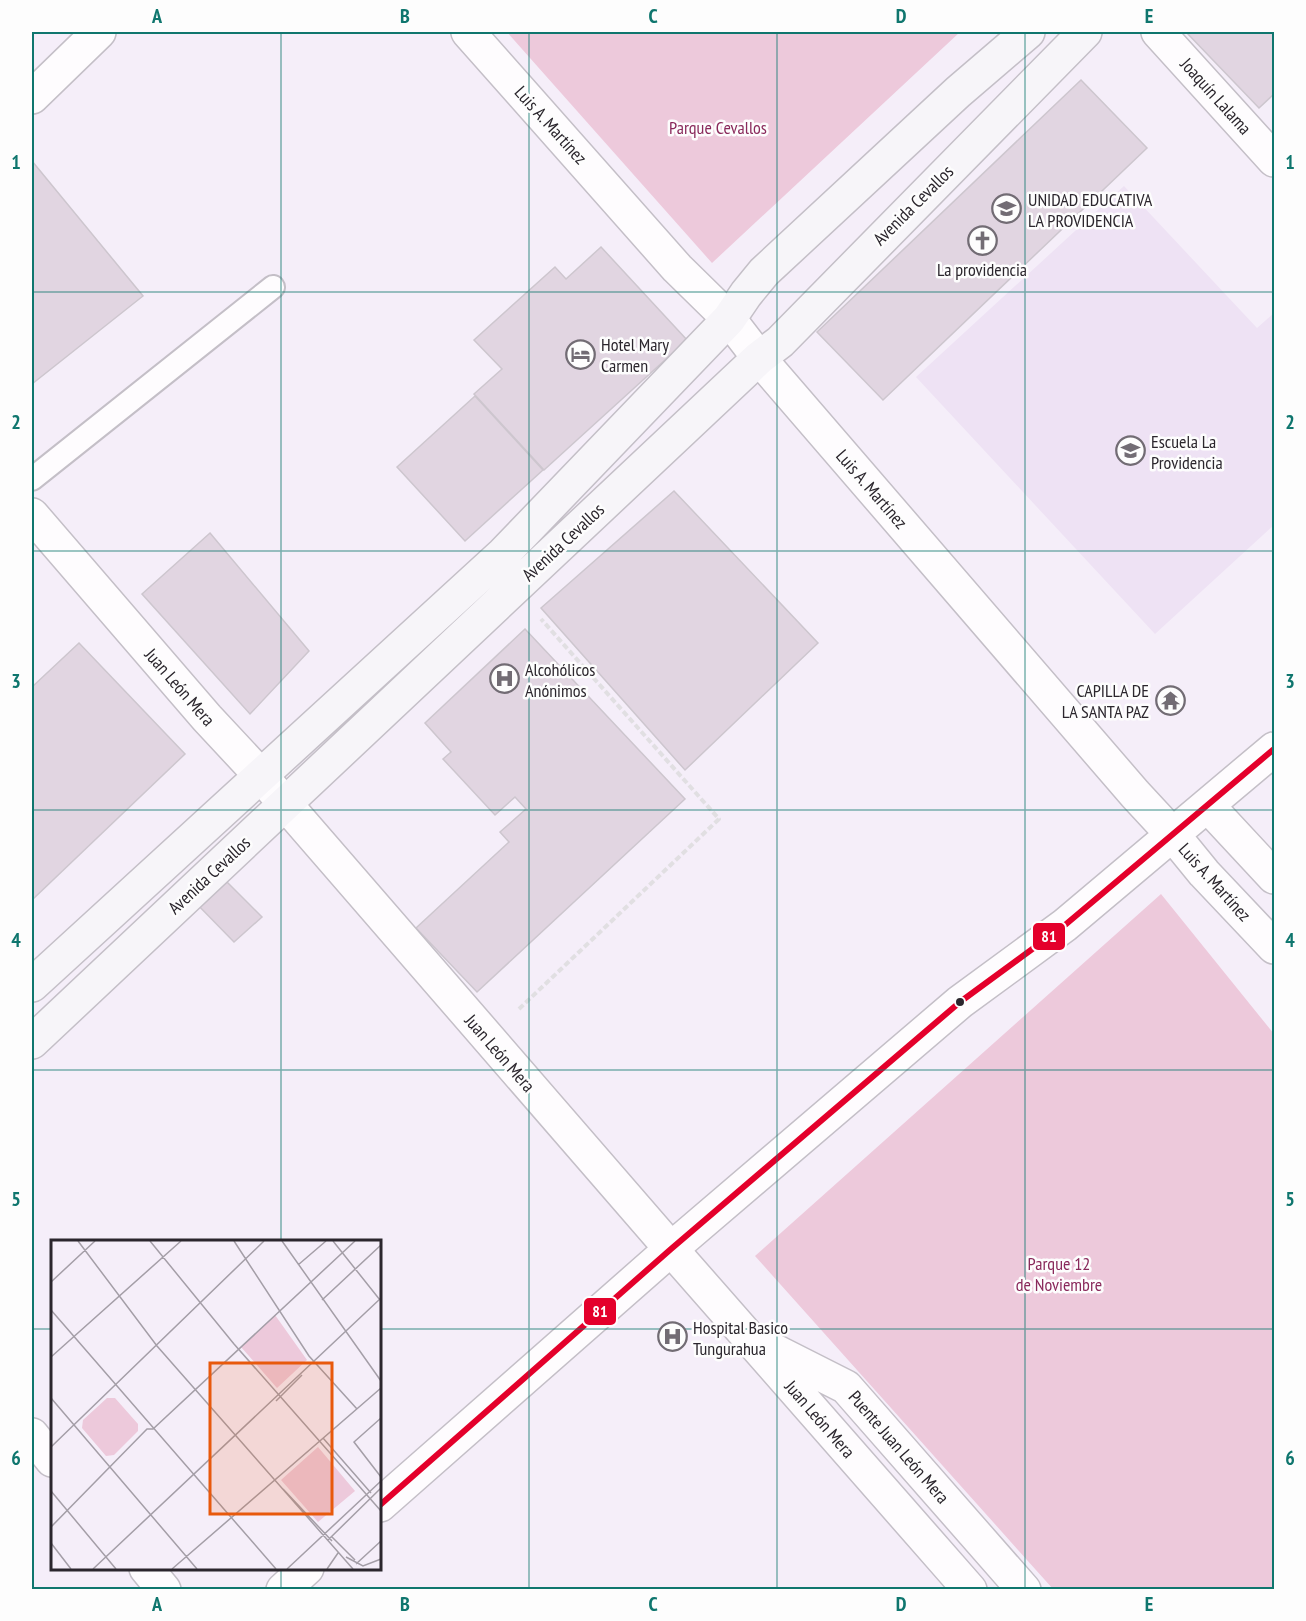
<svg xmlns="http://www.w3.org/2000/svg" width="1306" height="1621" font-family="'PT Sans Narrow',sans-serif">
	<rect width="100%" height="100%" fill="#f5eef9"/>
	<!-- built -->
	<path fill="#eee2f4" d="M1124,186L1257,328L1274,313V525L1155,634L916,377Z"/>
	<!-- green -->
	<path fill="#edc9db" d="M507,32H960L712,263Z
		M1161,894L1274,1034V1589H1053L755,1256Z"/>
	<!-- building -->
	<path fill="#e1d5e1" stroke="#cdc6ce" stroke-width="1.5" d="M1186,32H1274V94L1259,108Z
		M1081,80L1147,148L883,400L817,332Z
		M32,161L143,296L32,384Z
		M601,247L687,340L544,470L474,394L502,369L474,340L555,267L566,279Z
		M475,396L543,470L465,541L397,467Z
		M674,491L818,643L685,770L541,608Z
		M210,533L309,651L250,714L142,594Z
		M525,629L685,799L477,992L416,928L509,842L500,832L526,809L515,797L495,815L443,759L451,752L425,723Z
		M79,643L185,754L32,900V687Z
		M220,875L262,917L234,942L193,900Z"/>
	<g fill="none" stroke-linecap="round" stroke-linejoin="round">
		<defs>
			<path id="service" d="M32,479L273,287"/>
			<path id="minor" d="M468,32L677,268L729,319L759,358L1135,794L1173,835L1204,873L1274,947
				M1158,32L1274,160
				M32,97L99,32
				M32,515L207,718L262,777
				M1208,806L1274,877
				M32,1435L52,1460
				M380,1505L671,1249L960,1002L1065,925L1274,749
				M146,1568L164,1590
				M283,1590L307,1568"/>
			<path id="tertiary" d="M262,777L671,1249L970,1590
				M763,1345L846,1387L1024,1590"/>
			<path id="secondary" d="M32,985L503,554L729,319L746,294L764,272L958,92L1028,32
				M32,1042L759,358L780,342L1085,32"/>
		</defs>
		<!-- service casing -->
		<use href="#service" stroke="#c4bfc7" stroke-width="26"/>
		<!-- minor casing -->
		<use href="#minor" stroke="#c4bfc7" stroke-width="36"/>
		<!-- tertiary casing -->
		<use href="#tertiary" stroke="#c4bfc7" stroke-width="36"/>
		<!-- secondary casing -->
		<use href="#secondary" stroke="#c4bfc7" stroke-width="36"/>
		<!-- path -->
		<path stroke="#e1dfe2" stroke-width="4" stroke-dasharray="6 3" stroke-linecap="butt" d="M519,1009L719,819L541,619"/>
		<!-- service -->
		<use href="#service" stroke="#fefcfe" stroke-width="22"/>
		<!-- minor -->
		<use href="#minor" stroke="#fefcfe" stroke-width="33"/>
		<!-- tertiary -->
		<use href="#tertiary" stroke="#fefcfe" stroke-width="33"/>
		<!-- secondary -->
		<use href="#secondary" stroke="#f7f5f9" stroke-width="33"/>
		<defs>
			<path id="bus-1" d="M380,1505L671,1249L960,1002L1065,925L1274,749"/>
		</defs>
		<!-- bus-1 casing -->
		<use href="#bus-1" stroke="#fdfdfd" stroke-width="10"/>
		<!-- bus-1 -->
		<use href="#bus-1" stroke="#e4002b" stroke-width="6"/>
	</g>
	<!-- grid -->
	<path fill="none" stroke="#0f766e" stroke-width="1.5" stroke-opacity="0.55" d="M281,32V1242M529,32V1590M777,32V1590M1025,32V1590M32,292H1274M32,551H1274M32,810H1274M32,1070H1274M32,1329H52M380,1329H1274M281,1568V1590"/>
	<!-- icons -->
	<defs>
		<symbol id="university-ring" viewBox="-11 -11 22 22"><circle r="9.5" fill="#fdfdfd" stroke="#726c74" stroke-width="1.5"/><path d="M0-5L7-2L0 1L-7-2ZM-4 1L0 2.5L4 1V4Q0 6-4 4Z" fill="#726c74"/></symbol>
		<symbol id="church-ring" viewBox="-11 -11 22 22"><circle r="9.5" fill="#fdfdfd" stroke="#726c74" stroke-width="1.5"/><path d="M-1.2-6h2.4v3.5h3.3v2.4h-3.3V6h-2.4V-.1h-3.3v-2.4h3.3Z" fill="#726c74"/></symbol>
		<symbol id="hotel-ring" viewBox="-11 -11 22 22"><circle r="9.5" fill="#fdfdfd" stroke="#726c74" stroke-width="1.5"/><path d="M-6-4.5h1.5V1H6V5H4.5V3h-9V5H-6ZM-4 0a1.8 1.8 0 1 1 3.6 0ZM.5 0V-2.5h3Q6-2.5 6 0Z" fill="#726c74"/></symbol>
		<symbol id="school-ring" viewBox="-11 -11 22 22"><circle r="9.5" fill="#fdfdfd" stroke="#726c74" stroke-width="1.5"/><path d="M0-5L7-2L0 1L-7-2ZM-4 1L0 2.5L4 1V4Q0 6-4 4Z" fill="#726c74"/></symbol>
		<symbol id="hospital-ring" viewBox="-11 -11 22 22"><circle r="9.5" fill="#fdfdfd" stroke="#726c74" stroke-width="1.5"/><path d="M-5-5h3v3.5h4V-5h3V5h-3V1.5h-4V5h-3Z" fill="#726c74"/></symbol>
		<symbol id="temple-ring" viewBox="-11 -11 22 22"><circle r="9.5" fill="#fdfdfd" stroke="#726c74" stroke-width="1.5"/><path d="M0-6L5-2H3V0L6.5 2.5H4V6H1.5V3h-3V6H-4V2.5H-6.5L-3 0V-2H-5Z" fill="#726c74"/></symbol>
	</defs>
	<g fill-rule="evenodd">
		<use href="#university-ring" x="990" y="192" width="33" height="33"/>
		<use href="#church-ring" x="966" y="224" width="33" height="33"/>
		<use href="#hotel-ring" x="564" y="338" width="33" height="33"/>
		<use href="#school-ring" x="1114" y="434" width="33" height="33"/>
		<use href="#hospital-ring" x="488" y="662" width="33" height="33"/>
		<use href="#temple-ring" x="1154" y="684" width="33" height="33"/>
		<use href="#hospital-ring" x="656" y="1320" width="33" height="33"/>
	</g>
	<!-- markers -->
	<circle fill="#2b262d" stroke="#fdfdfd" stroke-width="2" cx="960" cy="1002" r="5"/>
	<g text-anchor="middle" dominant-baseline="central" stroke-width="5" stroke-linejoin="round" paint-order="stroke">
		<!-- street labels -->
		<g font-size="18" fill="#2b262d" stroke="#fdfdfd">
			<text transform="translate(1216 96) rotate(48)">Joaquín Lalama</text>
			<text transform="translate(551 125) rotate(48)">Luis A. Martínez</text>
			<text transform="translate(913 205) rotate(-45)">Avenida Cevallos</text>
			<text transform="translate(872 489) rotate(49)">Luis A. Martínez</text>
			<text transform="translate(563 542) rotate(-43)">Avenida Cevallos</text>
			<text transform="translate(180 687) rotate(49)">Juan León Mera</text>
			<text transform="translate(209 875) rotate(-43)">Avenida Cevallos</text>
			<text transform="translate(1215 882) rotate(48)">Luis A. Martínez</text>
			<text transform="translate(500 1053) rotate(49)">Juan León Mera</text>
			<text transform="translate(820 1419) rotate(49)">Juan León Mera</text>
			<text transform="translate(899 1447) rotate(49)">Puente Juan León Mera</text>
		</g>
		<!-- park labels -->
		<g font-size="18" fill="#89295b" stroke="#fdfdfd">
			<text x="718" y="127">Parque Cevallos</text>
			<text x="1059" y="1263">Parque 12<tspan x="1059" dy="21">de Noviembre</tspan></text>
		</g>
		<!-- poi labels -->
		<g font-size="18" fill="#2b262d" stroke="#fdfdfd" text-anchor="start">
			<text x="1028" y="199">UNIDAD EDUCATIVA<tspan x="1028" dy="21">LA PROVIDENCIA</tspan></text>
			<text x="982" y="269" text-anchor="middle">La providencia</text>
			<text x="601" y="344">Hotel Mary<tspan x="601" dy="21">Carmen</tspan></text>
			<text x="1151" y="441">Escuela La<tspan x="1151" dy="21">Providencia</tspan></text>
			<text x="525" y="669">Alcohólicos<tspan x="525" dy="21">Anónimos</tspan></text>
			<text x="1149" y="690" text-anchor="end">CAPILLA DE<tspan x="1149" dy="21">LA SANTA PAZ</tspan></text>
			<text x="693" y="1327">Hospital Basico<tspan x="693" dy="21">Tungurahua</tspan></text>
		</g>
	</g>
	<!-- overview -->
	<g transform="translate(51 1240)">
		<rect width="330" height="330" fill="#f5eef9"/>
		<path d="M224,75L256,120L226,148L190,107ZM56,158H64L87,184V191L63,215L55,216L31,188L32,180ZM267,207L304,251L267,282L230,240Z" fill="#edc9db"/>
		<path fill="none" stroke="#a49ea7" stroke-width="1.5" d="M27,1L106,106L302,329M99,1L183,104L330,271M183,1L258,116L306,169M231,1L330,141M282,1L329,60M247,25L275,1M0,42L44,1M271,60L330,5M0,70L225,329M0,117L130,1M0,158L146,329M225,161L251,135M330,178L303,202L330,237M272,198L320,253M0,207L213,1M232,249L281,301M0,251L65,329M0,287L96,189H102L304,1M281,297L304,320M277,300L330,248M0,303L20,329M295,317L312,326L330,319M305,324L330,301M42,329L330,58M121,329L330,148M236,329L330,241M276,329L287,313"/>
		<path fill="#e8590c" fill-opacity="0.15" stroke="#e8590c" stroke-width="3" d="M159,123H281V274H159Z"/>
		<rect width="330" height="330" fill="none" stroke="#2b262d" stroke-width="3"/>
	</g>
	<g stroke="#fdfdfd" stroke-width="2">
		<rect x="1032" y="922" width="34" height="29" rx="6" fill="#e4002b"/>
		<rect x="583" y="1297" width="34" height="29" rx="6" fill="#e4002b"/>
	</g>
	<g font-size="16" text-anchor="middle" font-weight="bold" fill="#fff">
		<text x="1049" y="942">81</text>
		<text x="600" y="1317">81</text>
	</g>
	<!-- border -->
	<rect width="1306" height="1621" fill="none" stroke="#fdfdfd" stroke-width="66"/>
	<rect x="33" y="33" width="1240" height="1555" fill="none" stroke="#0f766e" stroke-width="2"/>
	<g font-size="20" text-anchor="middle" font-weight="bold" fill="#0f766e">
		<text x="157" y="23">A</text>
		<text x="405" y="23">B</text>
		<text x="653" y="23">C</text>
		<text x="901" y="23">D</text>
		<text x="1149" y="23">E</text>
		<text x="16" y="169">1</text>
		<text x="1290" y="169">1</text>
		<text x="16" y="429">2</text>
		<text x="1290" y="429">2</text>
		<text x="16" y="688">3</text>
		<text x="1290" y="688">3</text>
		<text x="16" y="947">4</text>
		<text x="1290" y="947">4</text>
		<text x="16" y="1206">5</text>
		<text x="1290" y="1206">5</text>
		<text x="16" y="1465">6</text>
		<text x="1290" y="1465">6</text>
		<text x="157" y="1611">A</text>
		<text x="405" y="1611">B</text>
		<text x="653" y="1611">C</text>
		<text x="901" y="1611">D</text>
		<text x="1149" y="1611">E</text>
	</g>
</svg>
